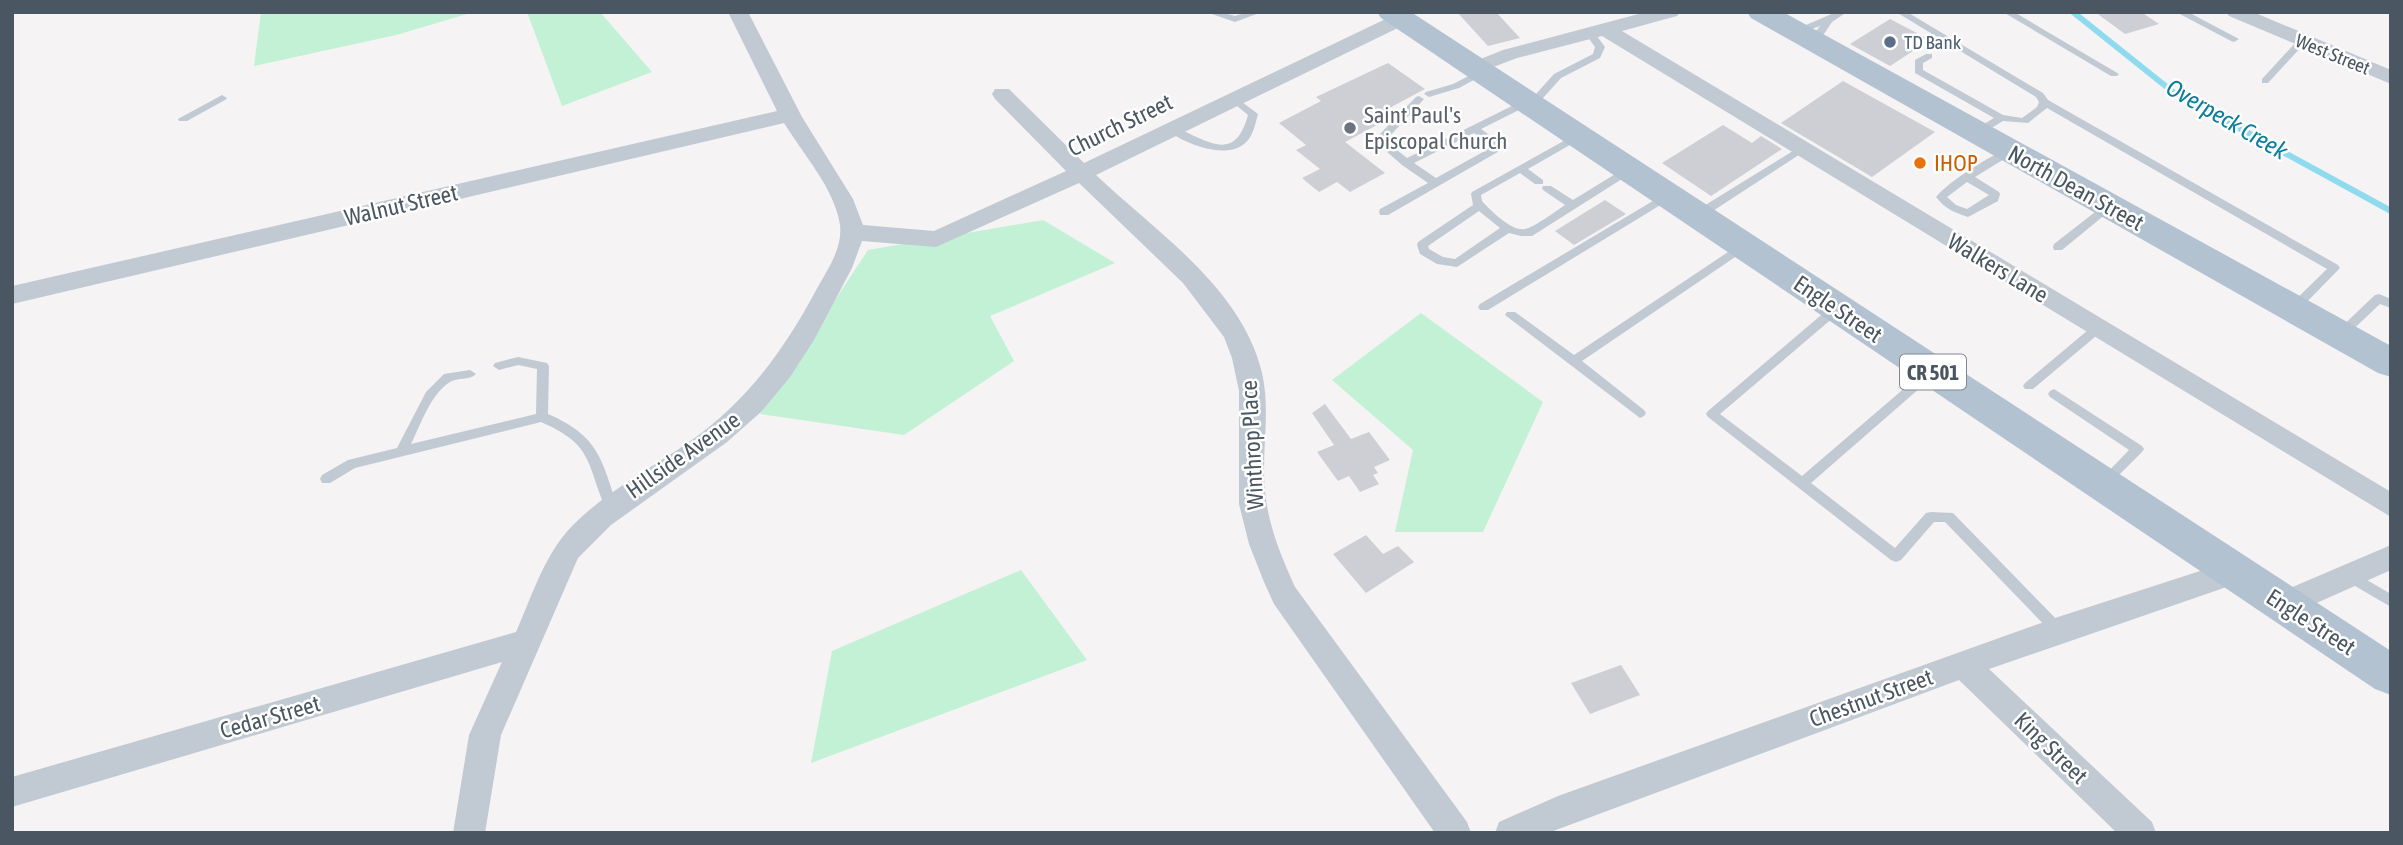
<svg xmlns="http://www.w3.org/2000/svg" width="2403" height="845" font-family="'Asap Condensed',sans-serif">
	<rect width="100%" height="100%" fill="#f5f3f3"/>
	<!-- green -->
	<path fill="#c3f1d5" d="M261,12H474L396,35L254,66Z
		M527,12H600L652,72L562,106Z
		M1043,220L1115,263L990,316L1014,361L904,435L760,414L868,250Z
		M1421,313L1543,402L1483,532H1395L1413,450L1332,380Z
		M1021,570L1087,660L811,763L832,651Z"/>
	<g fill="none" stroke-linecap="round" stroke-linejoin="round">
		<!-- stream -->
		<path stroke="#90daee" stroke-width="6" d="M2073,12L2173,92L2391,211"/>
	</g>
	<!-- building -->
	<path fill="#cdcfd5" d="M1457,12H1496L1520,38L1488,46Z
		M2095,12H2141L2159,24L2125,34Z
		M1890,19L1930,40L1890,66L1850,44Z
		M1388,63L1425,89L1382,112L1390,118L1345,142L1385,173L1350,192L1337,182L1319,192L1302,178L1320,169L1296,150L1306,145L1279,123L1321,101L1316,97Z
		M1843,81L1935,132L1872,177L1781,123Z
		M1723,125L1752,143L1761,136L1782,149L1711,196L1662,163Z
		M1605,200L1626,214L1574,245L1555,231Z
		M1325,404L1351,439L1369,432L1390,460L1374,467L1378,473L1373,475L1379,484L1360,492L1349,476L1338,481L1317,452L1334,445L1312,413Z
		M1366,535L1383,554L1398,546L1414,562L1366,593L1333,554Z
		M1621,665L1640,695L1590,714L1571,683Z"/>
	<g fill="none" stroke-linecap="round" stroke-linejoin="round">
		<!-- lane -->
		<path fill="#c1cad2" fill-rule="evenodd" d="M1206,12H1221L1235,16L1248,12H1262L1235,22Z
			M1836,12H1847L1832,22L1824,34L1808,42L1803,39L1817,30L1820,26L1795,35L1790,32Z
			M1896,12H1907L2043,93L2048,100L2338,265L2340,268L2298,311H2290L2288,308L2290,305L2327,269L2047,108L2028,123L2003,121L1980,135H1972V131L1994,118L1915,73V60L1926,54H1932V58L1923,63V70L2003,115L2022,118L2037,107L2039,102L2036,97Z
			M2003,12H2014L2119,74L2117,76H2111Z
			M2176,12H2188L2239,39L2234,42L2231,41Z
			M1590,30L1593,31L1605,47L1600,58L1561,78L1543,98L1481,129L1503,145V149L1388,215H1380L1379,212L1380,209L1428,183L1402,165L1378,144L1379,135L1416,97L1419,96L1424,99L1388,138V143L1407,158L1536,94L1554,74L1593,54L1595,47L1585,33ZM1474,133L1492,147L1436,178L1414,163Z
			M2301,39L2304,40V44L2268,83H2262V79L2298,40Z
			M1482,69L1487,72L1485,74L1459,88L1429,97L1424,94L1426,92L1453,84Z
			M222,95L227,98L225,100L187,121H179L178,119Z
			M1234,96L1258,114C1255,125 1253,137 1244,144C1225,160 1182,143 1166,129L1171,126C1204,137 1234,167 1248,115L1231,101L1229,99Z
			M1578,133L1582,134V138L1528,169L1543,180V184H1535L1520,173L1481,195L1482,201C1490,210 1512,232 1525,229C1535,227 1556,211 1565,205L1543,190L1542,188L1543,186H1551L1573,200L1625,168H1633V172L1532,236H1521L1509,233L1457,267L1437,264L1420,254L1417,245L1418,242L1473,205L1471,194L1472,192ZM1479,211L1500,228L1455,259L1443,257L1429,249L1428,246Z
			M1801,146L1806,149L1805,151L1702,218H1694L1693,215L1694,212Z
			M2010,148L2014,149V153L1975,177L1999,192L2000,194L1998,201L1968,217C1954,212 1945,209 1936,197C1949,181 1991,155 2010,148ZM1967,182L1989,195L1967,209L1956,205L1947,197Z
			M1668,192L1673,196L1672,198L1488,310H1480L1478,307L1480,304Z
			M2108,202L2113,206L2112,209L2062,250H2054L2053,247L2054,244Z
			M1743,242L1748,246L1747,249L1582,361L1644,410L1646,413L1644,416L1640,418L1505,315L1507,312H1515L1574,355Z
			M2379,294L2391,299V308L2380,304L2345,337H2337L2335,334L2337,331L2375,295Z
			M1837,304L1841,305L1843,308L1841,311L1720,414L1802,476L1928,368H1936L1938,371L1936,374L1811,483L1895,548L1926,513L1931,512L1953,513L2063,626L2065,630L2063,634L2058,636L2053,634L1945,522H1934L1901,560L1896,562L1891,560L1708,417L1706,414L1708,411L1833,305Z
			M2098,324L2102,325L2104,328L2102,331L2033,389H2025L2023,386L2025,383L2094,325Z
			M518,357L547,363L549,366L548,414C598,436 601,457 617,505L616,509L611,510L606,509C586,463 594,445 541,422L355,468L330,483H322L320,479L322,475L348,460L397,448L426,392L444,374L470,370L476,374C469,381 458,377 450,382C430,395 421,424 411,444L536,414L537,369L518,365L499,370L493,366L495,363Z
			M2054,389L2142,446L2144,449L2142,452L2109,485H2101L2099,481L2129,450L2050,397L2048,394L2050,391Z
			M2348,569L2391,594V607L2343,579L2341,575L2343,571Z"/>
		<!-- street -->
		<path fill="#c1cad2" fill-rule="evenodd" d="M728,12H748L802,117L853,199L863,225L934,231L1066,171L995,99L992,94L995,89H1009L1084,163L1394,15H1408L1411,19L1408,23L1096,175C1156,232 1242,288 1262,373C1271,412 1261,452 1265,491C1268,525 1281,556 1295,587L1467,822L1471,833H1435L1274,604L1264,582L1249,544L1239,504V391L1232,358L1224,337L1183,283L1079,183L936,247L862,241L852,268L814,340L790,377L762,411L727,442L611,525L578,558L501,735L485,833H453L469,735L502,662L12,807V777L516,632C532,596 545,553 573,525C607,491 650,469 689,442C745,403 782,353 814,294C825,273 843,250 840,225C835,189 803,154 784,123L12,304V286L777,111Z
			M1646,12H1680L1677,16L1622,31L2391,492V517L1602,36L1517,58L1475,74L1465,68L1468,64L1503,50Z
			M2226,12H2253L2391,70V84L2229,16Z
			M2391,545V570L2294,613L2284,617L2274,613L2269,604L2274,595Z
			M2234,560L2244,563L2248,572L2244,581L1989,669L2152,822L2156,833H2117L1959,680L1548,833H1495L1499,822L1558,796L2058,617Z"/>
		<!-- primary -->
		<path fill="#b3c2d1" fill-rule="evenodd" d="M1377,12H1411L2391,651V695L2375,689L1381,18Z
			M1747,12H1783L2391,346V377L2378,373L1751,18Z"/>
	</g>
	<!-- markers -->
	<circle fill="#5c6f8a" stroke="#fff" stroke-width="2.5" cx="1890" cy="42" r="7"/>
	<circle fill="#6b7280" stroke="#fff" stroke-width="2.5" cx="1350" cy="128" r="7"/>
	<circle fill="#e8710a" stroke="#fff" stroke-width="2.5" cx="1920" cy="163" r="7"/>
	<g text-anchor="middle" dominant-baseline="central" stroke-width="5" stroke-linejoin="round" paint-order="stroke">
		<!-- far-service labels -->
		<g font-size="19" fill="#4e5e75" stroke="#fff" text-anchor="start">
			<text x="1904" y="42">TD Bank</text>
		</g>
		<!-- far-street labels -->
		<g font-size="19" fill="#4a5661" stroke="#fff">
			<text transform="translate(2333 54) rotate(22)">West Street</text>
		</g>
		<!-- shield labels -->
		<rect fill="#fff" stroke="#808990" stroke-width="2" x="1900" y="354.5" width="66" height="35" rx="5"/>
		<g font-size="21" font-weight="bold" fill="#4a5661">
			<text x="1933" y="372">CR 501</text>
		</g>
		<!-- worship labels -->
		<g font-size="23" fill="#5b616d" stroke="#fff" text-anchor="start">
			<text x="1364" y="115">Saint Paul's<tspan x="1364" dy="26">Episcopal Church</tspan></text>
		</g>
		<!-- street labels -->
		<g font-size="23" fill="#4a5661" stroke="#fff">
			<text transform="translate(1120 125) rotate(-26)">Church Street</text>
			<text transform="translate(2076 188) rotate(29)">North Dean Street</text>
			<text transform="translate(401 205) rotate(-13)">Walnut Street</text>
			<text transform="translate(1998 268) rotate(31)">Walkers Lane</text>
			<text transform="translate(1838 309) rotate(34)">Engle Street</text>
			<text transform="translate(1252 445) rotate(-93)">Winthrop Place</text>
			<text transform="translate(683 455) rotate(-35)">Hillside Avenue</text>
			<text transform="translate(2311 622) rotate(33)">Engle Street</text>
			<text transform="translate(1871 698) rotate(-20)">Chestnut Street</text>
			<text transform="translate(270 717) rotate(-16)">Cedar Street</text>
			<text transform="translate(2051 748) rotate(44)">King Street</text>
		</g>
		<!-- food labels -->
		<g font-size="23" fill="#c56008" stroke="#fff" text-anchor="start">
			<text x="1934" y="163">IHOP</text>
		</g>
		<!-- water labels -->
		<g font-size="24" font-style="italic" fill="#0c7c9b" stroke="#fff">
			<text transform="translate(2227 119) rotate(30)">Overpeck Creek</text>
		</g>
	</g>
	<!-- border -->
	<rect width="2403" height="845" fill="none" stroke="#4a5661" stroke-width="28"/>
</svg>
